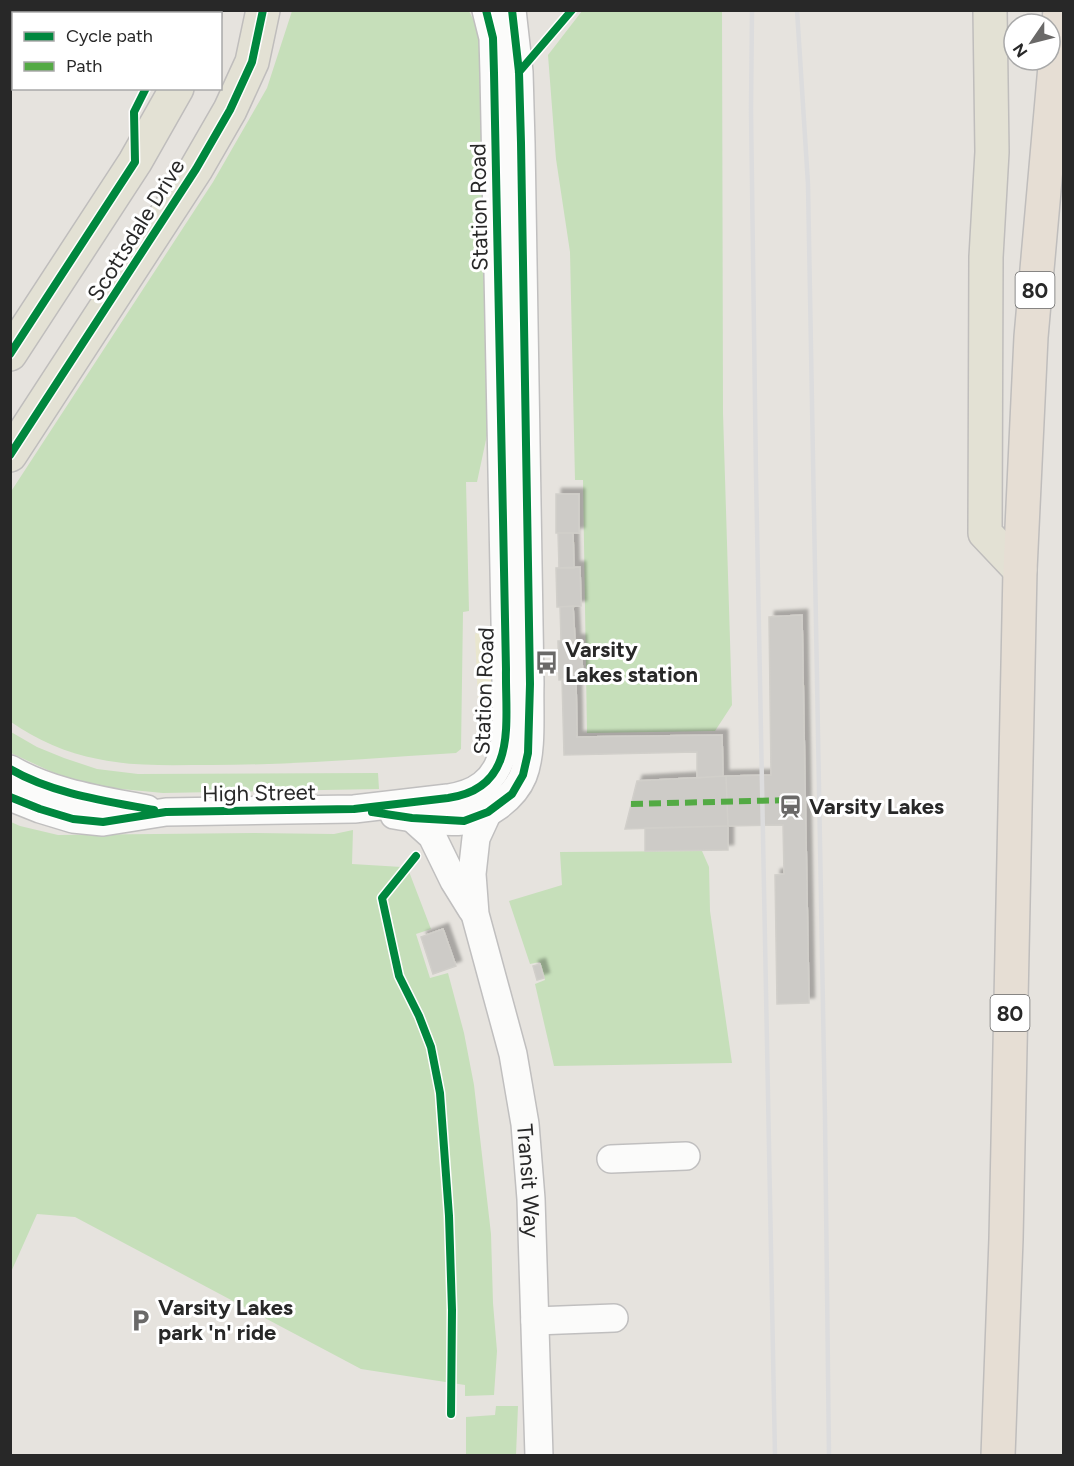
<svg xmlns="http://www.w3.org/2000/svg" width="1074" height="1466" font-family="Figtree,sans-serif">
	<defs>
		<filter id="shadow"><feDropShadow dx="5.5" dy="-5.5" stdDeviation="1.5" flood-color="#0004"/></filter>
	</defs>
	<rect width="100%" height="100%" fill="#e6e3de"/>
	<!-- green -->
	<path fill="#c6dfba" d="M292,11H469L477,27L481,47L490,421L477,482H466L469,611L463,612L461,749L456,753C374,758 293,765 211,765C173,765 135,767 98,759C66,753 37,740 11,722L10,493L213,182L267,88Z
		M582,11H722L723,413L732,705L715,731L587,733L583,480H575L570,252L556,159L548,55Z
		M11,732L37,747L64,758L97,769L138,774L378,773L379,789L163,793L111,788L67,779L11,753Z
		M11,822L20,826L58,835L254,833L334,834L353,830L352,864L402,867L408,869L431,929L416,934L430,978L448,973L464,1033L474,1085L491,1234L493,1303L497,1351L494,1395L465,1396V1385L361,1369L75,1217L37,1214L11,1272Z
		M702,851L709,867L710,911L732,1063L554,1066L535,984L545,980L540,962L530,964L509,901L562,885L560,852Z
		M496,1406H518L516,1455H466V1417L495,1415Z"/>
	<!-- sand -->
	<path fill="#e9e6ce" d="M483,629L493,676V701H478L475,634Z"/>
	<!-- building -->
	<path fill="#cdcbc7" stroke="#d1cfca" stroke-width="1.5" filter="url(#shadow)" d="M556,494H579V533H556Z
		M558,533H573L574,568H559Z
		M580,567L581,606L557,607L556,568Z
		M573,606L575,640H561L560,607Z
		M802,615L809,1003L777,1004L775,875L784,874L783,825L728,826L726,776L771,775L769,617Z
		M581,640L583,679L559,680L558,641Z
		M562,679H576L577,737L722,735L723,776L697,778V752L564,755Z
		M726,776L728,826L625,829L637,781Z
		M728,826V850L645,851V828Z
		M443,929L456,966L433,974L421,937Z
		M540,964L544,978L537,980L533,966Z"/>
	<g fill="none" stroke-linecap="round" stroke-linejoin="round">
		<defs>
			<g id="minor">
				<path d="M10,769C51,793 101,800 147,809"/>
				<path d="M10,797L40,809L73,819L103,822L166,812L354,809L448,798C519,788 505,723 506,669L494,73L493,38L486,10"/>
				<path id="s1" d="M488,812L476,838L472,874L475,914L513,1054L525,1124L531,1199L539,1456"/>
				<path d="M394,815C414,818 442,823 463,821C487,818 514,798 523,776C533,751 529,711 530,684L521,143L519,72L512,10"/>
				<path d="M412,818L432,836L454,881L472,910"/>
				<path d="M611,1159L686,1156"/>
				<path d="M535,1321L614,1318"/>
			</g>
			<path id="major" d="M990,10L992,152L986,257L985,533L1020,570
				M205,14V10
				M10,354L135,162L177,88
				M10,455L196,169L230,110L252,62L263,10"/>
			<path id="highway" d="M998,1456L1006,1239L1020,570L1031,337L1060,10"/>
		</defs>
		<!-- minor casing -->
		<use href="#minor" stroke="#c0bfbf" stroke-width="30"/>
		<!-- major casing -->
		<use href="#major" stroke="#bfbdbc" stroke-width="36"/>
		<!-- highway casing -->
		<use href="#highway" stroke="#bfbdbc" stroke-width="36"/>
		<!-- minor -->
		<use href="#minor" stroke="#fbfbfa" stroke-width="27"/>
		<!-- major -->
		<use href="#major" stroke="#e3e1d4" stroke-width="33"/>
		<!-- highway -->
		<use href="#highway" stroke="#e6ded4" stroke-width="33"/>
		<!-- rail -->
		<path stroke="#dcdcdd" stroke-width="4.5" d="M752,10L751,111L756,475L775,1456
			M797,10L808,184L825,1117L829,1456"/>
		<!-- quiet -->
		<path stroke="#53aa44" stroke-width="6" stroke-dasharray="12 6" stroke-linecap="butt" d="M631,804L791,800"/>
		<defs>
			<path id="cycleway" d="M519,72L572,10
				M10,354L135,162L134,112L146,88
				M10,455L196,169L230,110L252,62L263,10
				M10,769C53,794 106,801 154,810
				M10,797L40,809L73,819L103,822L166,812L354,809L448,798C519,788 505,723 506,669L494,73L493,38L486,10
				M372,812L412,818L464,821L488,812L512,794L523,775L528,753L530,684L521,143L519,72L512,10
				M416,856L382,898L399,976L419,1016L431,1047L440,1093L449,1216L452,1310L451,1414"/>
		</defs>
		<!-- cycleway casing -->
		<use href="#cycleway" stroke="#fff" stroke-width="11"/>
		<!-- cycleway -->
		<use href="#cycleway" stroke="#00873e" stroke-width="8"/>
	</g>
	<!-- icons -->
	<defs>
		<symbol id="bus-bare" viewBox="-9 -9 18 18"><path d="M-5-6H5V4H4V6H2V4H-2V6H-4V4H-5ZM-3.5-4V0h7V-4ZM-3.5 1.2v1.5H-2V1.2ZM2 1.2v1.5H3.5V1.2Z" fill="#6a6968" stroke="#fff" stroke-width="2.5" paint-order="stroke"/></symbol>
		<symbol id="station-bare" viewBox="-9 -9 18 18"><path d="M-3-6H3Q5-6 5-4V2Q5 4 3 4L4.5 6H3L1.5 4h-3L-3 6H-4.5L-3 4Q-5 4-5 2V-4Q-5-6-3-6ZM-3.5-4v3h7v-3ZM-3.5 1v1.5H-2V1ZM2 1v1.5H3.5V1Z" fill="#6a6968" stroke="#fff" stroke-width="2.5" paint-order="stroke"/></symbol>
		<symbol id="parking-bare" viewBox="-9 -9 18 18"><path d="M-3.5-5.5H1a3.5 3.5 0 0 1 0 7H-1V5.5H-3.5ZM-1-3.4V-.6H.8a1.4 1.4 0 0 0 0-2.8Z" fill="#6a6968" stroke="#fff" stroke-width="2.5" paint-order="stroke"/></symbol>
	</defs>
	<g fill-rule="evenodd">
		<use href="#bus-bare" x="530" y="646" width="33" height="33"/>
		<use href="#station-bare" x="774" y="790" width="33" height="33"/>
		<use href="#parking-bare" x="124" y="1304" width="33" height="33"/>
	</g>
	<g text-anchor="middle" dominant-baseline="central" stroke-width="6" stroke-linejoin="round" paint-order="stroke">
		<!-- shield labels -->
		<g fill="#fff" stroke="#686868" stroke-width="1.5">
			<rect x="1015.5" y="272" width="39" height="36" rx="4.5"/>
			<rect x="990.5" y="995" width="39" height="36" rx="4.5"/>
		</g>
		<g font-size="21" font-weight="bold" fill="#282828">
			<text x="1035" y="290">80</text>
			<text x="1010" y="1013">80</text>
		</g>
		<!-- street labels -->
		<g font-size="22" fill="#282828" stroke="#fff">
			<text transform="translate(479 207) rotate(-91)">Station Road</text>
			<text transform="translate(136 230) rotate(-58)">Scottsdale Drive</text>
			<text transform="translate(484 691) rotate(-88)">Station Road</text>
			<text transform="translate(259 793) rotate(-1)">High Street</text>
			<text stroke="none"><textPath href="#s1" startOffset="378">Transit Way</textPath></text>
		</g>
		<!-- poi labels -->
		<g font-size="22" font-weight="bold" fill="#282828" stroke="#fff" text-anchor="start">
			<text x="565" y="649">Varsity<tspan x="565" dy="25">Lakes station</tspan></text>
			<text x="809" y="806">Varsity Lakes</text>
			<text x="158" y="1307">Varsity Lakes<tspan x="158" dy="25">park 'n' ride</tspan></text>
		</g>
	</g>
	<!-- border -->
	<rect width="1074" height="1466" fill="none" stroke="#282828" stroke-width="24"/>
	<!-- legend -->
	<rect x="12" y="12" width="210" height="78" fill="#ffffff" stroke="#a9a9a9" stroke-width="1.5"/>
	<rect x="24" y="32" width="30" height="9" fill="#00873e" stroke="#a9a9a9" stroke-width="1.5"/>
	<text x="66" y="42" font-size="18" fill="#282828">Cycle path</text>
	<rect x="24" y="62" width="30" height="9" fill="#53aa44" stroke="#a9a9a9" stroke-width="1.5"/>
	<text x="66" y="72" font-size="18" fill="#282828">Path</text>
	<!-- north arrow -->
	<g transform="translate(1032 42) rotate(235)"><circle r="28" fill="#ffffff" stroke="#a9a9a9" stroke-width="1.5"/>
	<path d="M0-4.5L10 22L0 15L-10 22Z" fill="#6a6968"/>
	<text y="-9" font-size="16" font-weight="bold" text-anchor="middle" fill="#282828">N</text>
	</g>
</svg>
